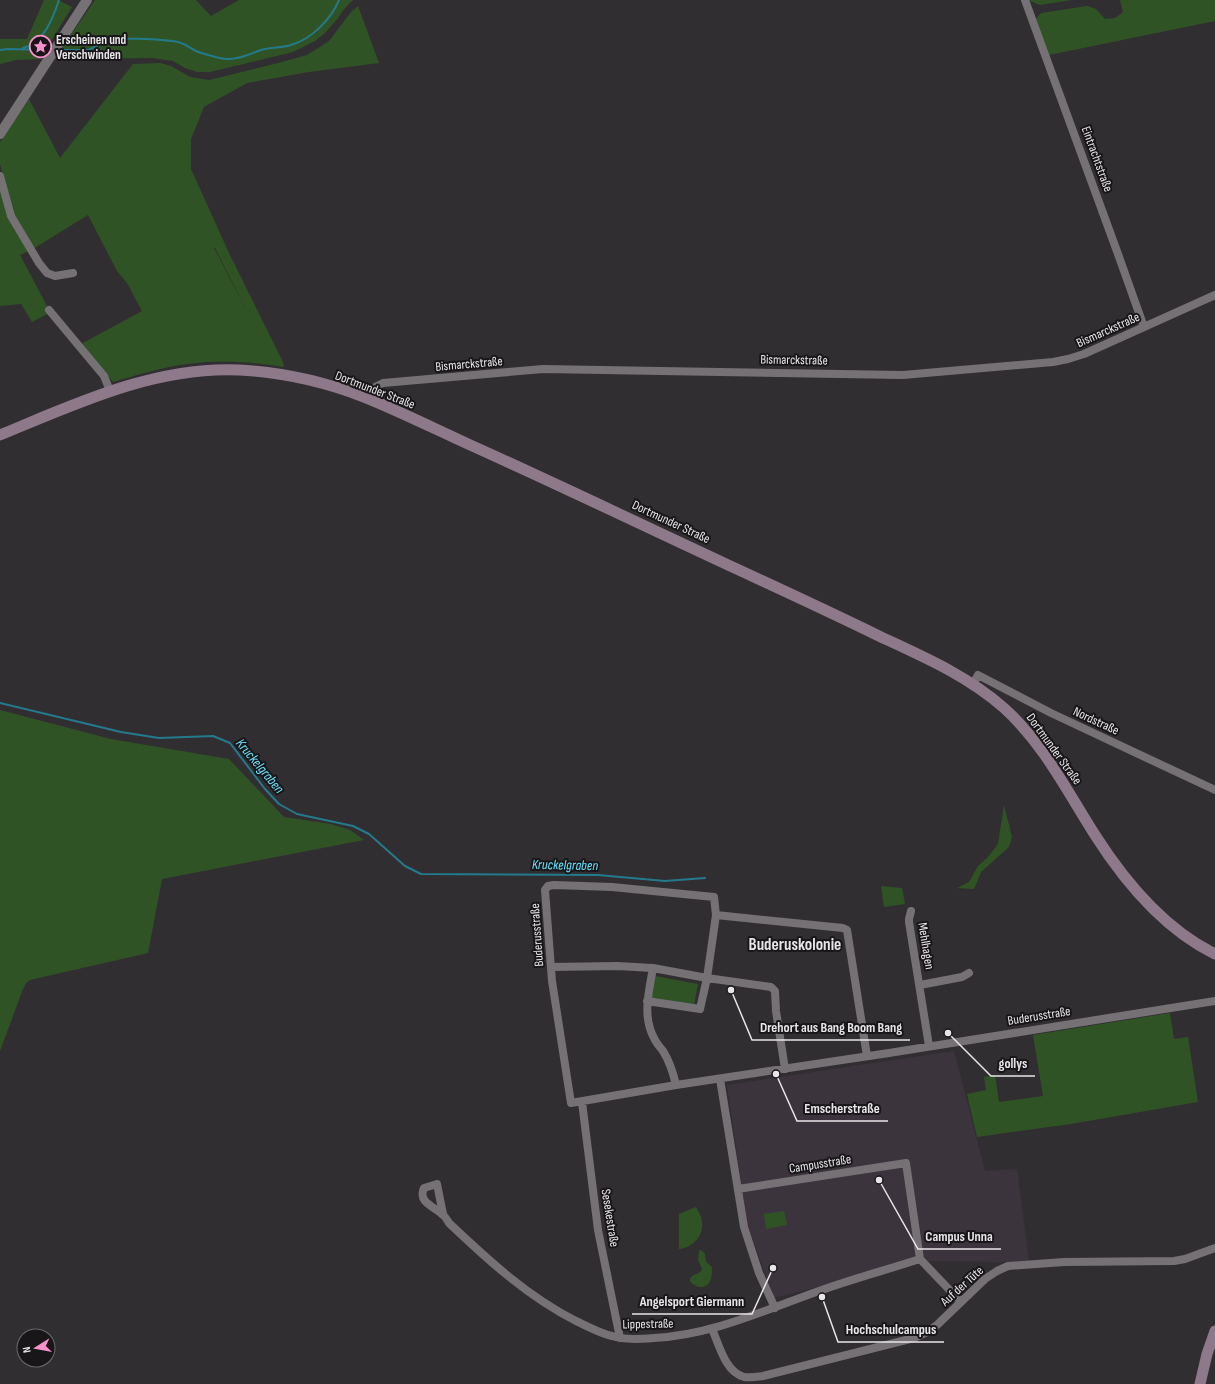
<svg xmlns="http://www.w3.org/2000/svg" width="1215" height="1384" font-family="'Sofia Sans Condensed',sans-serif">
	<rect width="100%" height="100%" fill="#312e31"/>
	<!-- built -->
	<path fill="#3c343c" d="M954,1051L985,1171L1017,1169L1029,1261L1016,1262L920,1261L774,1298L747,1223L727,1085Z"/>
	<!-- green -->
	<path fill="#305325" fill-rule="evenodd" d="M44,0H58L72,7L40,59L16,60L0,64V39H27Z
		M95,0H196L211,16L239,0H353L344,9L338,18L325,33L315,41L293,52L210,72H197L185,68L173,61L152,58L54,59Z
		M1029,0H1072L1040,5L1030,1Z
		M1120,0H1215V21L1049,55L1036,19L1041,13L1087,6L1096,9L1105,19L1115,18L1123,12Z
		M358,6L379,63L309,72L247,83L204,107L191,139V169L229,253L283,362L284,367C252,362 220,359 188,364C162,367 137,375 113,382L81,344L142,311L127,283L117,271L88,215L33,249L12,213L0,164V142L29,99L60,158L133,64L160,63L171,66L190,77L209,80L278,63L307,55L329,41L351,12ZM214,248H215L250,317Z
		M0,188L29,251L20,255L46,304L49,313L32,322L21,304L0,306Z
		M0,710L111,739L229,759L284,817L331,824L350,830L364,840L162,879L148,953L30,980L26,983L23,989L0,1051Z
		M1004,805L1012,837L1009,847L981,872L974,889L957,888L969,882L978,866L988,857L998,844Z
		M881,886L902,888L905,904L884,907Z
		M655,976L698,984L694,1006L651,999Z
		M1170,1013L1174,1039L1188,1037L1198,1102L1071,1124L977,1137L967,1094L986,1090L984,1077L995,1075L999,1102L1043,1096L1033,1035Z
		M696,1207C698,1211 702,1217 702,1222C704,1236 692,1248 679,1249V1214Z
		M784,1211L787,1225L766,1229L764,1214Z
		M701,1250L705,1254L706,1262L712,1267C712,1272 712,1279 709,1283C704,1290 694,1287 690,1281C690,1273 699,1276 702,1269L698,1260L699,1251Z"/>
	<g fill="none" stroke-linecap="round" stroke-linejoin="round">
		<!-- stream -->
		<path stroke="#247a8d" stroke-width="2" d="M23,48C44,43 53,18 59,0
			M0,50L8,49L52,50
			M58,50H88C95,48 99,43 104,41C118,37 156,39 172,41C182,41 188,47 196,51C200,53 222,59 226,59C238,60 250,54 261,50C271,47 282,48 291,45C312,39 331,19 339,0
			M0,703L121,732L159,738L213,736L230,743L265,789L279,804L297,814L353,826L369,834L405,866L421,874L598,875L665,881L705,878"/>
		<!-- minor -->
		<path stroke="#757175" stroke-width="8" d="M1025,0L1118,254L1144,327
			M0,176L11,216L39,263L47,273L55,276L73,273
			M49,310L104,376L110,391
			M363,397L371,389L383,383L543,369L903,375L1053,362L1068,359L1084,354L1215,295
			M973,684L978,675L1051,713L1215,790
			M911,911L909,919V922L929,1046
			M716,915L843,928L847,930L867,1056
			M551,967L617,966L653,968
			M920,985L962,977L969,973
			M647,1001L700,1009L707,978L771,987L775,991L776,1011L785,1069
			M720,1079L744,1227L759,1273L775,1308
			M676,1085C673,1072 670,1062 663,1051C660,1047 656,1043 654,1038C642,1016 649,991 653,968L707,978L716,915L714,897L612,887L554,885L548,886L545,890L552,981L571,1103L676,1085L889,1053L1215,1001
			M582,1102L598,1230L620,1338
			M738,1189L906,1163L920,1259
			M443,1214L437,1184L424,1188C417,1203 436,1207 443,1215C446,1217 447,1220 449,1223C488,1260 527,1296 576,1321C587,1326 599,1333 612,1336C625,1340 640,1339 654,1338C712,1335 765,1310 819,1291C852,1279 886,1270 920,1259
			M920,1259L961,1302
			M712,1329C719,1344 725,1372 744,1377C750,1378 756,1377 763,1376L914,1338L927,1332L937,1325L985,1279L997,1271L1008,1266L1064,1262L1174,1261L1185,1259L1215,1248"/>
		<!-- tertiary -->
		<path stroke="#757175" stroke-width="10" d="M0,134L87,0"/>
		<!-- secondary -->
		<path stroke="#8e798a" stroke-width="11" d="M0,435C75,404 155,366 239,370C281,372 325,382 364,397C399,411 433,428 468,444C555,483 640,524 726,564C778,588 830,612 881,637C924,657 968,676 1004,708C1043,743 1067,791 1095,835C1125,882 1164,929 1215,954
			M1200,1384L1207,1354L1215,1331"/>
	</g>
	<!-- icons -->
	<defs>
		<symbol id="sight-ring" viewBox="-11 -11 22 22"><circle r="9.5" fill="#181618" stroke="#f890cc" stroke-width="1.5"/><path d="M0-6L1.8-2.2L6-1.7L2.9 1.2L3.7 5.4L0 3.3L-3.7 5.4L-2.9 1.2L-6-1.7L-1.8-2.2Z" fill="#f890cc"/></symbol>
	</defs>
	<g fill-rule="evenodd">
		<use href="#sight-ring" x="28" y="34" width="25" height="25"/>
	</g>
	<g text-anchor="middle" dominant-baseline="central" stroke-width="4" stroke-linejoin="round" paint-order="stroke">
		<!-- poi labels -->
		<g font-size="13" font-weight="bold" fill="#e7e5e8" stroke="#181618" text-anchor="start">
			<text x="56" y="40">Erscheinen und<tspan x="56" dy="15">Verschwinden</tspan></text>
		</g>
		<!-- street labels -->
		<g font-size="13" fill="#e7e5e8" stroke="#181618">
			<text transform="translate(1097 159) rotate(70)">Eintrachtstraße</text>
			<text transform="translate(1108 330) rotate(-24)">Bismarckstraße</text>
			<text transform="translate(794 360) rotate(1)">Bismarckstraße</text>
			<text transform="translate(469 364) rotate(-5)">Bismarckstraße</text>
			<text transform="translate(375 390) rotate(21)">Dortmunder Straße</text>
			<text transform="translate(671 522) rotate(25)">Dortmunder Straße</text>
			<text transform="translate(1096 721) rotate(25)">Nordstraße</text>
			<text transform="translate(1054 749) rotate(54)">Dortmunder Straße</text>
			<text transform="translate(537 935) rotate(-94)">Buderusstraße</text>
			<text transform="translate(926 946) rotate(81)">Mehlhagen</text>
			<text transform="translate(1039 1016) rotate(-9)">Buderusstraße</text>
			<text transform="translate(820 1164) rotate(-9)">Campusstraße</text>
			<text transform="translate(610 1218) rotate(81)">Sesekestraße</text>
			<text transform="translate(962 1286) rotate(-42)">Auf der Tüte</text>
			<text transform="translate(648 1324) rotate(-1)">Lippestraße</text>
		</g>
		<!-- water labels -->
		<g font-size="14" font-style="italic" fill="#69e1fd" stroke="#181618">
			<text transform="translate(260 766) rotate(50)">Kruckelgraben</text>
			<text transform="translate(565 865) rotate(1)">Kruckelgraben</text>
		</g>
		<!-- district labels -->
		<g font-size="17" font-weight="bold" fill="#e7e5e8" stroke="#181618">
			<text x="795" y="945">Buderuskolonie</text>
		</g>
	</g>
	<!-- callouts -->
	<path fill="none" stroke="#e7e5e8" stroke-width="1.5" d="M731 990L752 1040H910M948 1033L991 1076H1035M776 1074L797 1121H888M879 1180L918 1249H1001M773 1268L752 1314H632M822 1297L838 1342H944"/>
	<g fill="#e7e5e8" stroke="#181618" stroke-width="1.5">
		<circle cx="731" cy="990" r="4"/>
		<circle cx="948" cy="1033" r="4"/>
		<circle cx="776" cy="1074" r="4"/>
		<circle cx="879" cy="1180" r="4"/>
		<circle cx="773" cy="1268" r="4"/>
		<circle cx="822" cy="1297" r="4"/>
	</g>
	<g font-size="14" text-anchor="middle" font-weight="bold" fill="#e7e5e8" stroke="#181618" stroke-width="4" stroke-linejoin="round" paint-order="stroke">
		<text x="831" y="1032">Drehort aus Bang Boom Bang</text>
		<text x="1013" y="1068">gollys</text>
		<text x="842" y="1113">Emscherstraße</text>
		<text x="959" y="1241">Campus Unna</text>
		<text x="692" y="1306">Angelsport Giermann</text>
		<text x="891" y="1334">Hochschulcampus</text>
	</g>
	<!-- north arrow -->
	<g transform="translate(36 1348) rotate(259)"><circle r="19" fill="#181618" stroke="#6b696b"/>
	<path d="M0-3L7 15L0 10L-7 15Z" fill="#f890cc"/>
	<text y="-6" font-size="11" font-weight="bold" text-anchor="middle" fill="#e7e5e8">N</text>
	</g>
</svg>
